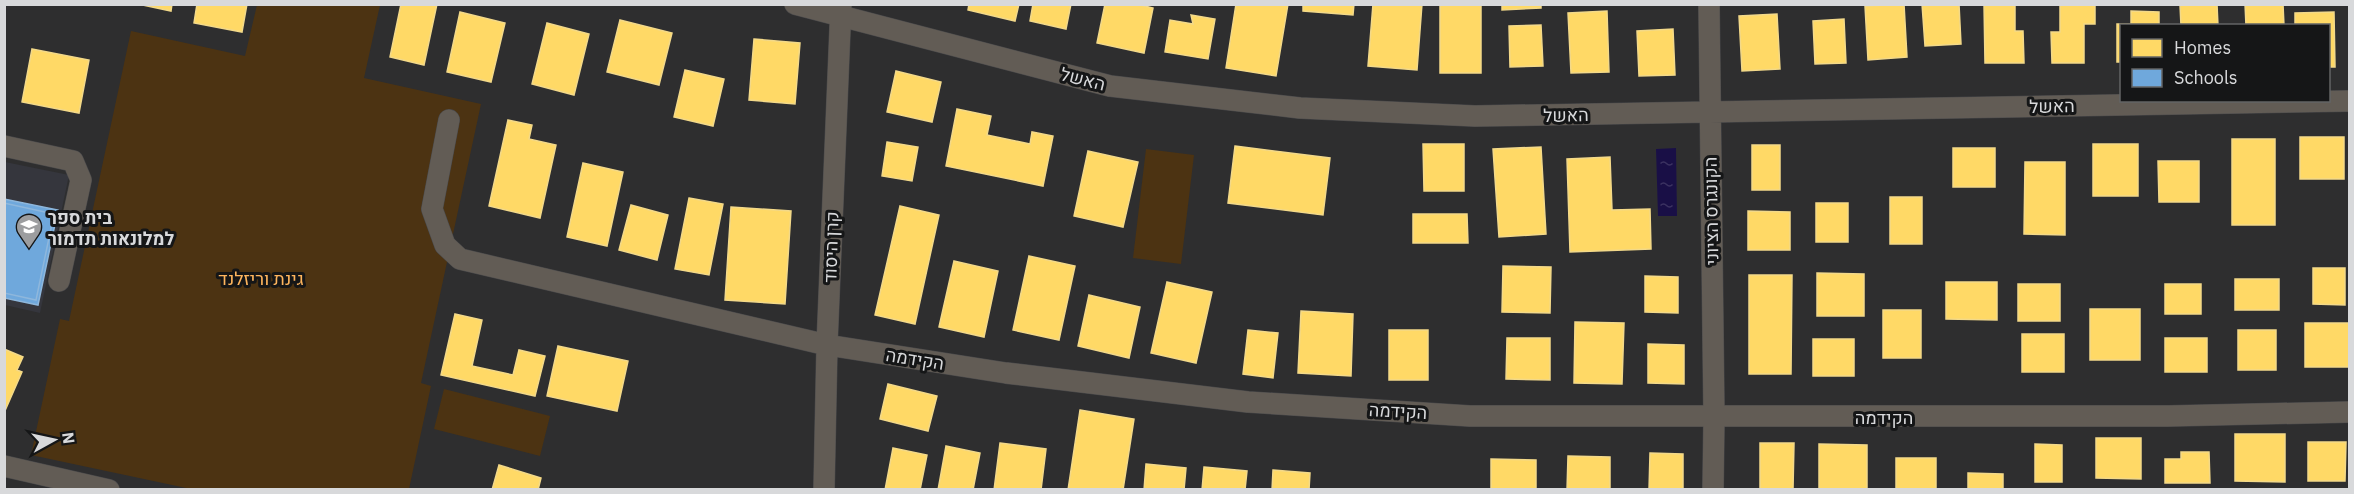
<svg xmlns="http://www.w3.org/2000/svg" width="2354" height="494" font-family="'IBM Plex Sans',Heebo,sans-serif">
	<defs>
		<pattern id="water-ripples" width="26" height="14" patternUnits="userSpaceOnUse" patternTransform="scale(1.5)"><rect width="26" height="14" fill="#190f46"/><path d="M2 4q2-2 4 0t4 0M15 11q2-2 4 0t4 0" fill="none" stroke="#3a3160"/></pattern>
	</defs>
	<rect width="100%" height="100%" fill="#2e2e2f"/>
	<!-- built -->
	<path fill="#35363d" d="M5,162L69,175L40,313L5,305Z"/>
	<!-- park -->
	<path fill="#4c3312" d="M257,5H380L364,78L481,104L421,383L431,386L409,489H191L31,455L60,319L69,321L131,31L245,56Z
		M1146,149L1194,155L1181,264L1133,258Z
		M444,389L550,416L540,456L434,429Z"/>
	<!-- water -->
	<path fill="url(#water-ripples)" d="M1676,148L1677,216H1658L1656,149Z"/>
	<!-- homes -->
	<path fill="#ffd966" stroke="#f3d989" stroke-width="1.5" d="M138,4H172L171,11Z
		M197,4H247L242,32L194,23Z
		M401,4H437L424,65L390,57Z
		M969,4H1019L1015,21L968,10Z
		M1033,4H1071L1066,29L1030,21Z
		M1105,4H1137L1153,8L1144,53L1097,43Z
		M1236,4H1288L1276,76L1226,68Z
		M1303,4H1354L1353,15L1303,11Z
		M1373,4H1422L1417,70L1368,66Z
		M1440,4H1481V73H1440Z
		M1502,4H1541V8L1502,10Z
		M1904,4L1907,57L1868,60L1865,6Z
		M1922,4H1959L1961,44L1925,46Z
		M1984,4H2015V31H2023L2024,63H1985Z
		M2060,4H2095V24H2084V63H2052L2051,32H2060Z
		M2217,4L2218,26H2181L2180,5Z
		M2245,4H2283L2284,26H2246Z
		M1607,11L1609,72L1571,73L1568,13Z
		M2131,11L2159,12V26H2122V62H2117V24H2131Z
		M460,12L505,23L491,82L447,72Z
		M2334,12L2335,67H2328V26H2295V13Z
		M1777,14L1780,69L1742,71L1739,16Z
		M1191,15L1215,19L1208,59L1165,52L1170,20L1193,24Z
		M1844,19L1846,63L1815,64L1813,21Z
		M620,20L672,33L659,85L607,72Z
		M547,23L589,34L574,95L532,84Z
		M1541,25L1543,66L1510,67L1509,26Z
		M1673,29L1675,75L1639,76L1637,31Z
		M754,39L800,43L795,104L749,100Z
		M32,49L89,60L79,113L22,102Z
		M685,70L724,79L713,126L674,117Z
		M896,71L941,82L932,122L887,112Z
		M957,109L991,116L987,135L1030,144L1032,132L1053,136L1043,186L946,166Z
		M508,120L532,125L529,139L556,145L540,218L489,206Z
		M2300,137H2344V179H2300Z
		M2232,139H2275V225H2232Z
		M887,142L918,147L912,181L882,176Z
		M1423,144H1464V191H1424Z
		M2093,144H2138V196H2093Z
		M1752,145H1780V190H1752Z
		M1235,146L1330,158L1323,215L1228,203Z
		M1541,147L1546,234L1499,237L1493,149Z
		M1953,148H1995V187H1953Z
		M1088,151L1138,162L1123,227L1074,216Z
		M1610,157L1612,210L1650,209L1651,249L1570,252L1567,159Z
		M2158,161H2199V202H2159Z
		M2025,162H2065V235L2024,234Z
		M583,163L623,172L607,246L567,237Z
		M1890,197H1922V244H1890Z
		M689,198L723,204L709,275L675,269Z
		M1816,203H1848V242H1816Z
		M631,205L668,215L657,260L619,250Z
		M900,206L939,215L915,324L875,315Z
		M731,207L791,211L785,304L725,300Z
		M1748,211L1790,212V250H1748Z
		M1413,214H1467L1468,243H1413Z
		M1029,256L1075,266L1059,340L1013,330Z
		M954,261L998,271L984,337L939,327Z
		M1503,266L1551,267L1550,313L1502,312Z
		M2313,268H2345V305L2313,304Z
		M1817,273L1864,274V316H1817Z
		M1749,275H1792L1791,374H1749Z
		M1645,276L1678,277V313L1645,312Z
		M2235,279H2279V310H2235Z
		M1167,282L1212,292L1196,363L1151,353Z
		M1946,282H1997V320L1946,319Z
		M2018,284H2060V321H2018Z
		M2165,284H2201V314H2165Z
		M1089,295L1140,307L1129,358L1078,346Z
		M2090,309H2140V360H2090Z
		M1883,310H1921V358H1883Z
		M1301,311L1353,314L1351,376L1298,373Z
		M455,314L482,320L472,366L513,375L519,350L545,356L535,396L441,375Z
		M1575,322L1624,323L1622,384L1574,383Z
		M2305,323H2349V367H2305Z
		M1248,330L1278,333L1273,378L1243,374Z
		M1389,330H1428V380H1389Z
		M2238,330H2276V370H2238Z
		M2022,334H2064V372H2022Z
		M1507,338H1550V380L1506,379Z
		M2165,338H2207V372H2165Z
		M1813,339H1854V376H1813Z
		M1648,344L1684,345V384L1648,383Z
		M558,346L628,361L617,411L547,396Z
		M4,349L23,357L17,370L22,372L4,413Z
		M888,384L937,396L928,431L880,419Z
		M1080,410L1134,419L1123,490H1068Z
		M2235,434H2285V482L2235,481Z
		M2096,438H2141V479L2096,478Z
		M2308,442H2346L2345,481H2308Z
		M1000,443L1046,449L1041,490H994Z
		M1760,443H1794L1793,490H1760Z
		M1819,444L1867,445V490H1819Z
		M2035,444L2062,445V482H2035Z
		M946,446L980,453L973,490H938Z
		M893,448L927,455L920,490H885Z
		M2181,452H2209L2210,483H2165V459H2181Z
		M1650,453L1683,454V490H1649Z
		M1568,456L1610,457V490H1567Z
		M1896,458H1936V490H1896Z
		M1491,459L1536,460V490H1491Z
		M1146,464L1186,468L1184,490H1144Z
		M499,465L541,478L538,490H492Z
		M1204,467L1247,471L1245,490H1202Z
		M1273,470L1310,473L1309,490H1272Z
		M1968,473L2003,474V490H1968Z"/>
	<!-- schools -->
	<path fill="#6fa8dc" stroke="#8eb7dc" stroke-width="1.5" d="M4,199L58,210L38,305L4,298Z
		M4,203L54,214L36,300L4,293Z"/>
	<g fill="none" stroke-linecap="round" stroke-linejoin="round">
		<defs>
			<path id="minor" d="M795,4L1110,86L1300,108L1475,116L2350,101
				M1709,4L1714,417L1713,490
				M449,120L432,209L445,245L460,259L827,345L1006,373L1248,402L1470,416H2168L2350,412
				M4,146L73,161L81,180L59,281
				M4,466L109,490
				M824,490L827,345L841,4"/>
		</defs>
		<!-- minor casing -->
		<use href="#minor" stroke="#49494b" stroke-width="22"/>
		<!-- minor -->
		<use href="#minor" stroke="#625c55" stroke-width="21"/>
	</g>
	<!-- icons -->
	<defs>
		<symbol id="university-pin" viewBox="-11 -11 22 30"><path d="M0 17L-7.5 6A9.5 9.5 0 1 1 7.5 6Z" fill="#9c9d9f" stroke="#151617"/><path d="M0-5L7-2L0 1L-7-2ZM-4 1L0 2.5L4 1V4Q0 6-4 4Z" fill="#fff"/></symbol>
	</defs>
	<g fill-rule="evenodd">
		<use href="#university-pin" x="14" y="212" width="30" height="40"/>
	</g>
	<g text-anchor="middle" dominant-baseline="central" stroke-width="6" stroke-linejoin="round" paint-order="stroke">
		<!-- street labels -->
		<g font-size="18" fill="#d8d9db" stroke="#151617">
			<text transform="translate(1083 79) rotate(14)">האשל</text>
			<text transform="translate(2052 106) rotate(-1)">האשל</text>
			<text transform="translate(1566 115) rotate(-1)">האשל</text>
			<text transform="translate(1711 211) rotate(-91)">הקונגרס הציוני</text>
			<text transform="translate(831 247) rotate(-88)">קרן היסוד</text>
			<text transform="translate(915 359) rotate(9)">הקידמה</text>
			<text transform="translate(1398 411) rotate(3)">הקידמה</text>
			<text x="1884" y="417">הקידמה</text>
		</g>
		<!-- poi labels -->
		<g font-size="18" font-weight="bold" fill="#d8d9db" stroke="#151617" text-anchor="start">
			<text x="48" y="217">בית ספר<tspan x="48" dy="21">למלונאות תדמור</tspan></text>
		</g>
		<!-- park labels -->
		<g font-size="18" fill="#feb55d" stroke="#151617">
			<text x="261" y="278">גינת וריזלנד</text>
		</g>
	</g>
	<!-- border -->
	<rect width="2354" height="494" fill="none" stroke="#d8d9db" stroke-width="12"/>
	<!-- legend -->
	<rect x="2120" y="24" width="210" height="78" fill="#151617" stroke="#636465" stroke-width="1.5"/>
	<rect x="2132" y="39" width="30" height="18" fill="#ffd966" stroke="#636465" stroke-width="1.5"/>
	<text x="2174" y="54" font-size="18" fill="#d8d9db">Homes</text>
	<rect x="2132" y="69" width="30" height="18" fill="#6fa8dc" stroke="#636465" stroke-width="1.5"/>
	<text x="2174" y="84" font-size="18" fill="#d8d9db">Schools</text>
	<!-- north arrow -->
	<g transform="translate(54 440) rotate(82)" stroke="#151617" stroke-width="4.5" paint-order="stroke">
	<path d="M0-4.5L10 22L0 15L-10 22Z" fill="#d8d9db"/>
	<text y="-9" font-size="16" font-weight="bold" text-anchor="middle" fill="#d8d9db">N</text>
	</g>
</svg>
